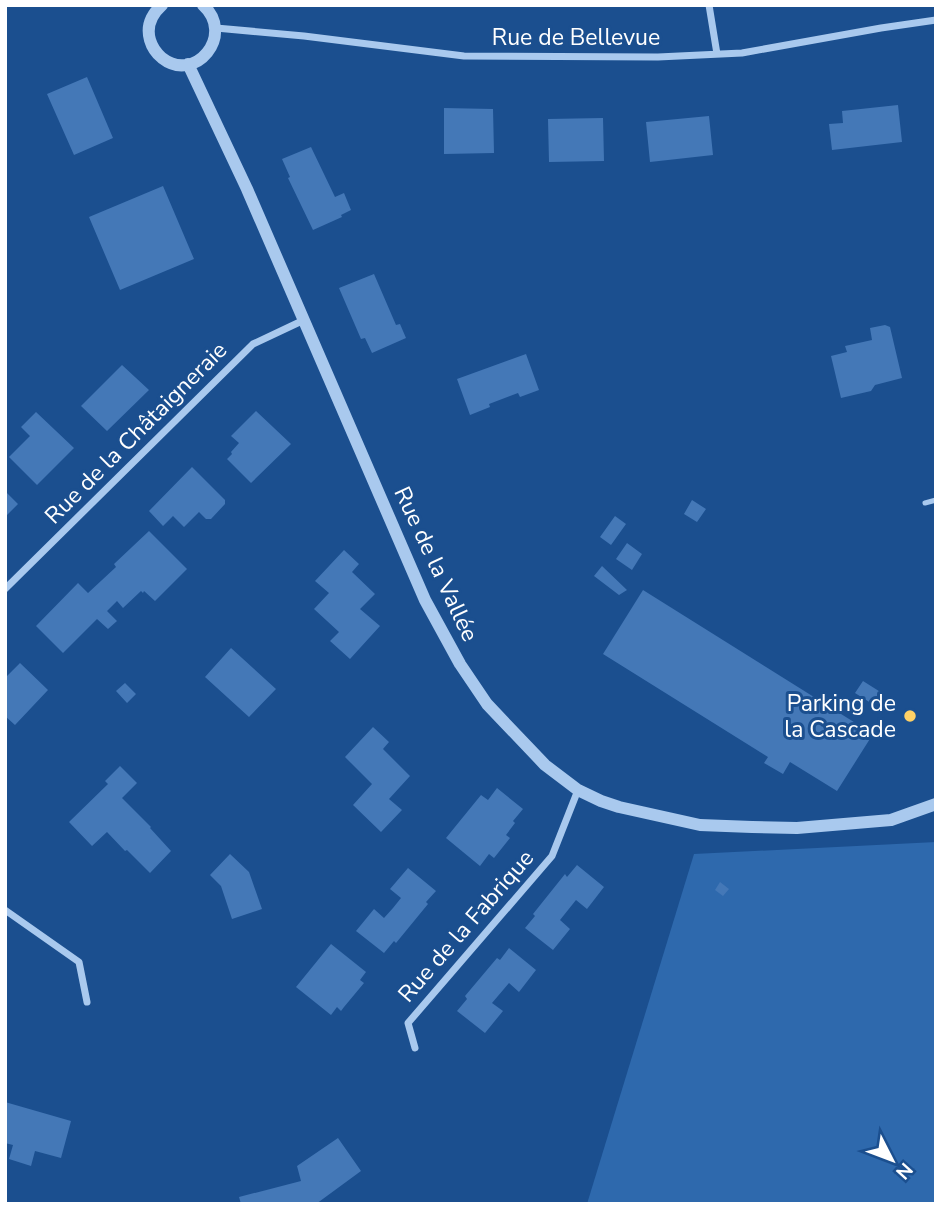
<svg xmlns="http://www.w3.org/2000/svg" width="941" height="1209" font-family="'Nunito Sans',sans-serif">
	<rect width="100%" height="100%" fill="#1b4f8f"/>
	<!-- green -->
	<path fill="#2e69ad" d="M936,842V1204H587L694,854Z"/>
	<!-- building -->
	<path fill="#4478b7" d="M87,77L113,138L74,155L47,94Z
		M898,105L902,142L832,150L829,124L843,123L842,111Z
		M444,108L493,109L494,153L444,154Z
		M709,116L713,155L650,162L646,122Z
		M603,118L604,161L549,162L548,119Z
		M311,147L335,197L344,193L351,210L341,215L342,217L313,230L288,178L290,177L282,159Z
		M163,186L194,259L120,290L89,217Z
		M374,274L396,325L400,324L406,338L372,353L365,338L361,339L339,288Z
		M885,325L890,327L902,378L875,385L871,391L841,398L831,356L847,352L845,346L872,340L870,328Z
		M526,354L539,390L520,397L518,393L489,404L490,407L470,415L457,379Z
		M122,365L149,390L107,431L81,406Z
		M256,411L291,444L251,483L227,459L232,454L231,452L239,443L231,436Z
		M36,412L74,448L37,485L9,457L30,436L21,427Z
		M192,467L225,500V504L211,519H206L199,512L184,527L173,516L163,526L149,511Z
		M5,491L18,504L5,517Z
		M692,500L706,509L697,522L684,514Z
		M615,516L626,524L611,545L600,537Z
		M149,531L187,569L155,601L144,591L143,593L141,591L123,608L117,601L107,611L117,621L108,629L97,619L63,653L36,626L78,583L88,593L116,567L114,564Z
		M627,543L642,554L632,570L616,559Z
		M344,550L359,564L352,572L375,594L360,609L380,626L350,659L330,641L339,632L314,609L329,593L315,581Z
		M602,566L627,590L619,595L594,576Z
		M643,590L873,734L837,791L790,762L783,774L764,763L768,757L603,654Z
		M231,648L276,689L249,717L205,677Z
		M20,663L48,690L15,725L5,716V678Z
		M863,681L882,693L874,705L855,693Z
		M125,683L136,694L127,703L116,691Z
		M373,727L389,742L383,749L410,776L389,799L402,810L381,832L353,805L372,784L345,757Z
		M120,766L137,783L122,798L151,827L150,828L171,851L150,873L127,850L125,851L107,832L92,846L69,822L108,784L105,781Z
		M497,788L523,809L513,821L515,823L506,835L510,838L494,858L489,854L480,866L446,838L481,795L488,800Z
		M230,854L249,872L262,909L232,919L221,886L210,875Z
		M577,865L604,887L587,909L576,900L560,920L570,929L553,950L525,928L535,916L533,914L565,874L567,877Z
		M408,868L436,891L426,902L428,904L396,943L394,941L384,953L356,931L374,909L384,918L393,908L401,898L390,889Z
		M720,882L729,889L723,896L715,890Z
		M331,944L366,972L360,980L364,983L344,1007L341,1011L337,1007L331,1015L296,987Z
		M509,948L536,970L519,992L509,983L492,1003L503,1011L485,1033L457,1011L467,999L465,996L497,958L500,960Z
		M5,1102L71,1121L61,1158L35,1151L31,1166L9,1159L13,1145L5,1143Z
		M338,1138L361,1171L316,1204H241L239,1197L301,1181L297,1166Z"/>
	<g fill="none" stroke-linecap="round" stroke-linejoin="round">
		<!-- service -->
		<path stroke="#a9c9ee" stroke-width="5" d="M925,503L936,500"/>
		<!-- minor -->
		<path stroke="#a9c9ee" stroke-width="7" d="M709,5L717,54
			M216,28L304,36L464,56L658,57L742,53L881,28L936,20
			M5,589L253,344L304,320
			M5,910L79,962L87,1002
			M415,1048L408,1023L552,856L578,790"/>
		<!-- tertiary -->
		<path stroke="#a9c9ee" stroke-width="12" d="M162,5C152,14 146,26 150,40C152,47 156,53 162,58C195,84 236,35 203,5
			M188,64L247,189L425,600L460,664L487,704L545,765L578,790L601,801L619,807L700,825L752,827L797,828L891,820L936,804"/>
	</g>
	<!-- markers -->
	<circle fill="#ffd166" stroke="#1b4f8f" stroke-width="2.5" cx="910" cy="716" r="7"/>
	<g text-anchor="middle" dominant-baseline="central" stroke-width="6" stroke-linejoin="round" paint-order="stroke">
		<!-- street labels -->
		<g font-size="23" fill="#fff" stroke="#1b4f8f">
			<text x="576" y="37">Rue de Bellevue</text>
			<text transform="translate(136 433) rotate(-45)">Rue de la Châtaigneraie</text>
			<text transform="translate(436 564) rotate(65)">Rue de la Vallée</text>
			<text transform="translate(466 926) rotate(-49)">Rue de la Fabrique</text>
		</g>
		<!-- poi labels -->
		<g font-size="23" fill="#fff" stroke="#1b4f8f" text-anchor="end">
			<text x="896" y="703">Parking de<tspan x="896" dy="26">la Cascade</tspan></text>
		</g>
	</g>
	<!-- border -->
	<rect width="941" height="1209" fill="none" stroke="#ffffff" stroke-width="14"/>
	<!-- north arrow -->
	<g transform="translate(892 1160) rotate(132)" stroke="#1b4f8f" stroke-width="5" paint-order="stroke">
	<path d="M0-5L12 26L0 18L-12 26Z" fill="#ffffff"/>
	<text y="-10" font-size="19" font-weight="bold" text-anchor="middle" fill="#ffffff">N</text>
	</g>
</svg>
